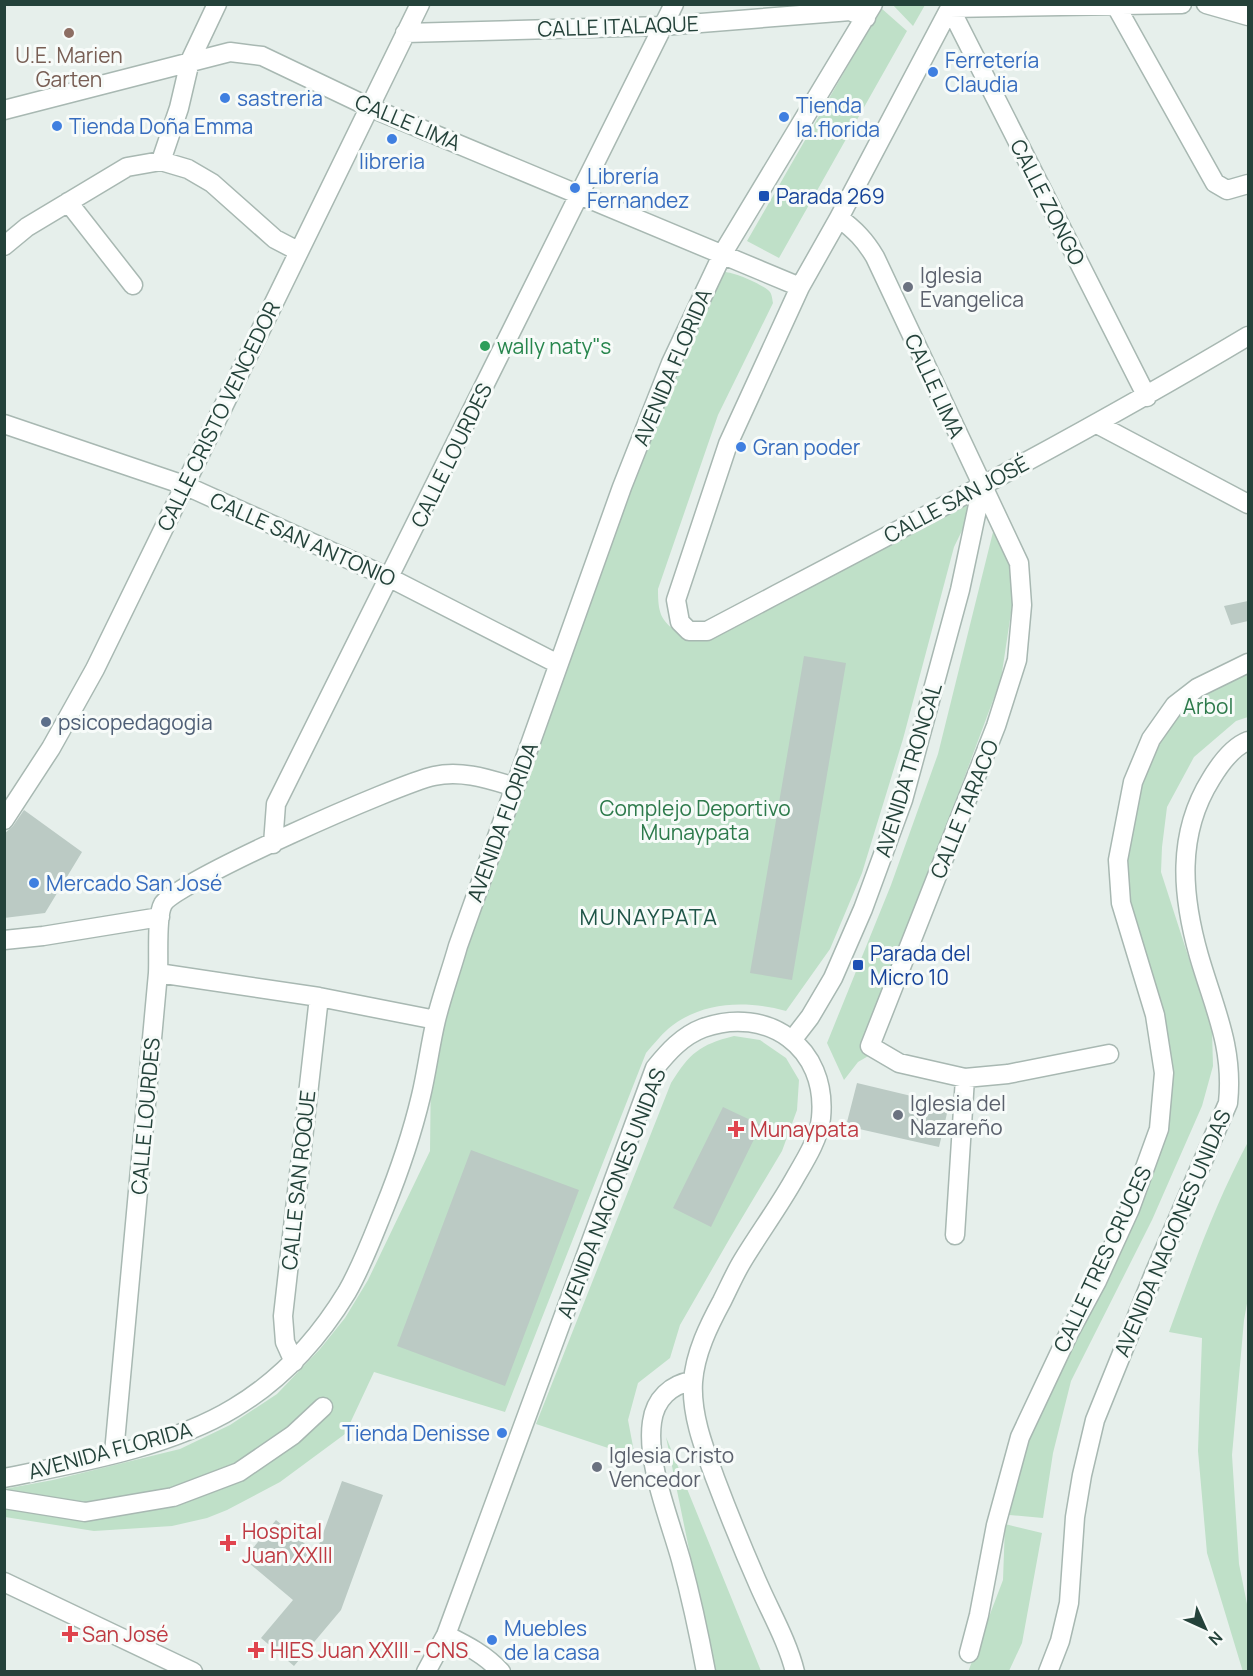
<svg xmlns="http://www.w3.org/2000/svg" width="1253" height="1676" font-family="Manrope,sans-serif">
	<rect width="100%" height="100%" fill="#e6efeb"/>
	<!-- green -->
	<path fill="#bfe0c8" d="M892,4H925V5L913,26Z
		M881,8L907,31L779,258L747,241Z
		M724,272C734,272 759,283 768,290C772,293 772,298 773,303L718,415L658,589C658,612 660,621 679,633L826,569L977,500L954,547L903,739L862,873L830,949L786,1011C746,1000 701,1001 668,1029C660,1036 653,1045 646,1053L505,1412L374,1372L345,1434L280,1482L227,1510L207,1518L172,1526L94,1531L5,1517L4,1489L53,1480L180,1449L230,1425L277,1394L320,1349L345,1318L368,1280L430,1151L431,1067L484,884L655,424Z
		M994,528L1017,573L1001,679L870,1031V1055L858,1062L844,1080L827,1043L891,885L938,754Z
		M1248,656V717L1236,721L1194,757L1167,807L1162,847L1161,872L1212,1030L1213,1066L1202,1106L1152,1220L1071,1381L1053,1453L1043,1518L998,1514L1038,1379L1124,1207L1157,1127L1167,1062L1115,860L1154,720Z
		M734,1036L760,1040L786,1058L799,1080L797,1110L782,1151L730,1238L680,1325L670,1358L638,1383L628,1420L635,1457L536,1424L671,1083C690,1053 699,1045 734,1036Z
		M1248,1142V1298L1244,1320L1232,1455L1239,1564L1248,1609V1671L1243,1672L1207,1553L1198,1451L1202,1338L1169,1332C1193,1266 1215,1204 1248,1142Z
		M666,1437L761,1671H714Z
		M1005,1524L1042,1533L1022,1643L1009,1671L968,1672L1003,1580Z"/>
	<!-- building -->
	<path fill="#bbcac4" d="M1248,601V621L1231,625L1224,606Z
		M804,656L846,663L792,980L750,973Z
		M24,810L82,852L45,913L4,918V834L13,826Z
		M857,1083L949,1105L939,1147L846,1126Z
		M723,1107L761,1125L711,1227L673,1208Z
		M471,1150L579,1190L505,1386L397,1346Z
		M342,1481L383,1495L341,1610L294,1666L261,1638L293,1600L244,1559L276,1520L316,1553Z"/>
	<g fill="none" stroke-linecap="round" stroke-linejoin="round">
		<defs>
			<path id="minor" d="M952,4L839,218L800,287L728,444L676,600L680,622L689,631H707C889,535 1072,441 1248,336
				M1206,4L1248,16
				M1116,6L1215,183L1227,190L1248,184
				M405,33L663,26L838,12L850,11L866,18
				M4,110L230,52L262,56L369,107L800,287
				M161,161L179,108L190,61L217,4
				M68,202L133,285
				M839,218C855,230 865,240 875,257L1019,563L1022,605L1017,660L996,726L870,1046L899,1063L965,1078L1008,1074L1109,1054
				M4,246L27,227L127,167L161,161L188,169L212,183L275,239L298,251
				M1147,397L950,8L1182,4
				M4,424L184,485L390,578L558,664
				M1097,424L1248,504
				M4,820L51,748L95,669L420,4
				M273,844L276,804L674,4
				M4,940L43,936L160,917
				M158,973L319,997L436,1020
				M793,1039L810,1017L833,978L863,909L903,800L960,590L982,486
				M955,1235L965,1078
				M294,1362L285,1342L283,1316L319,997
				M693,1381C671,1384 655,1399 652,1422C646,1463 670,1520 681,1560C691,1597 699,1634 706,1672
				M114,1453L158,973C159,957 156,916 163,904C175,882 400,783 434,776C462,770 488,779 515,787
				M4,1478C78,1463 170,1447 234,1408C281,1380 319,1338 347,1292C362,1266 373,1236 384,1209C399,1172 412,1134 421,1096C427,1071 430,1045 436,1020C442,995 451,971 458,946L622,487L671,363L723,253L873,4
				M4,1499L85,1512L173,1497L239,1472L293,1435L323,1407
				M4,1582L193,1672
				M446,1635C466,1645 486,1655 501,1672
				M969,1653L979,1615L996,1525L1020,1437L1069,1333L1097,1281L1130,1209L1159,1129L1164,1073L1155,1015L1121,903L1118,860L1133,782L1151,739L1175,705L1197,688L1248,663
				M426,1672L446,1635L655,1068C668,1052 682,1036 703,1028C767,1005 828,1047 821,1118C819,1138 806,1159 796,1176C780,1205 760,1232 743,1260C735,1273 729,1287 722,1301C709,1325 695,1353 693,1382C691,1415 704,1448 715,1478C729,1515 744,1552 760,1588C772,1615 788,1643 795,1672
				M1048,1672L1060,1641L1069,1603L1075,1517L1082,1475L1095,1420L1154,1274L1228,1103C1234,1047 1214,1008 1199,956C1182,896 1176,835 1211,779C1220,764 1232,747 1248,741"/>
		</defs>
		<!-- minor casing -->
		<use href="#minor" stroke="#a8b8b2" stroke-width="21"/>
		<!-- minor -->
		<use href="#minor" stroke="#fff" stroke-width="18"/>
	</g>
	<!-- markers -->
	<circle fill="#8d6e63" stroke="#f7fbf9" stroke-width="2" cx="69" cy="33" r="6"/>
	<g fill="#3f7fe0" stroke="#f7fbf9" stroke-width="2">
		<circle cx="933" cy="72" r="6"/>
		<circle cx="225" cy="98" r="6"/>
		<circle cx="784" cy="117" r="6"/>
		<circle cx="57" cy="126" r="6"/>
		<circle cx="392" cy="139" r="6"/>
		<circle cx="575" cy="188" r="6"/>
		<circle cx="741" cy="447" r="6"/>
		<circle cx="34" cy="883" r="6"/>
		<circle cx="502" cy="1433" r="6"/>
		<circle cx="492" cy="1640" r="6"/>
	</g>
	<g fill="#1a4fb4" stroke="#f7fbf9" stroke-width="2">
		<rect x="758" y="190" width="12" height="12" rx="3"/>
		<rect x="852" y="959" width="12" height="12" rx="3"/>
	</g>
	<g fill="#6b7280" stroke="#f7fbf9" stroke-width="2">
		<circle cx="908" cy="287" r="6"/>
		<circle cx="898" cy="1115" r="6"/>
		<circle cx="597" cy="1467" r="6"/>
	</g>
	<circle fill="#2e9e5b" stroke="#f7fbf9" stroke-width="2" cx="485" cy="346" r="6"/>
	<circle fill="#5c6f8a" stroke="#f7fbf9" stroke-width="2" cx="46" cy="722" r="6"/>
	<g fill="#e0444e" stroke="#f7fbf9" stroke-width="2">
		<path d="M733 1120h6v6h6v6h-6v6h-6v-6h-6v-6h6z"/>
		<path d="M225 1534h6v6h6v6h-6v6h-6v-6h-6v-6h6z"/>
		<path d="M67 1625h6v6h6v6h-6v6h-6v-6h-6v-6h6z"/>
		<path d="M253 1641h6v6h6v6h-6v6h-6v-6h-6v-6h6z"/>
	</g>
	<g text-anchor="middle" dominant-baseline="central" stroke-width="6" stroke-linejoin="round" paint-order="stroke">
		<!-- street labels -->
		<g font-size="21" fill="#24423a" stroke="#f7fbf9">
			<text transform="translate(618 26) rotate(-2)">CALLE ITALAQUE</text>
			<text transform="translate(408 122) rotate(23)">CALLE LIMA</text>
			<text transform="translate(1048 202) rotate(63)">CALLE ZONGO</text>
			<text transform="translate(672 367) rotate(-67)">AVENIDA FLORIDA</text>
			<text transform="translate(935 386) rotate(65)">CALLE LIMA</text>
			<text transform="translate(218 416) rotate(-64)">CALLE CRISTO VENCEDOR</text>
			<text transform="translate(451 455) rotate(-64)">CALLE LOURDES</text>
			<text transform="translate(956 499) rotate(-28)">CALLE SAN JOSÉ</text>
			<text transform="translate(303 539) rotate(24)">CALLE SAN ANTONIO</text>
			<text transform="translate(908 770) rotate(-73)">AVENIDA TRONCAL</text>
			<text transform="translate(964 809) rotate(-68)">CALLE TARACO</text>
			<text transform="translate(502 822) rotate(-70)">AVENIDA FLORIDA</text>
			<text transform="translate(145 1116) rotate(-85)">CALLE LOURDES</text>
			<text transform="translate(298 1180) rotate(-84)">CALLE SAN ROQUE</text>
			<text transform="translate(611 1193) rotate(-69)">AVENIDA NACIONES UNIDAS</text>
			<text transform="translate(1172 1233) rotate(-67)">AVENIDA NACIONES UNIDAS</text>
			<text transform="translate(1102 1259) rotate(-65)">CALLE TRES CRUCES</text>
			<text transform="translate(110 1450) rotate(-15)">AVENIDA FLORIDA</text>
		</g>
		<!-- education labels -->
		<g font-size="21" fill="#785e54" stroke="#f7fbf9">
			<text x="69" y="55">U.E. Marien<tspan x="69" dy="24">Garten</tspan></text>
		</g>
		<!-- shop labels -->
		<g font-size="21" fill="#366cbe" stroke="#f7fbf9" text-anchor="start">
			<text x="945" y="60">Ferretería<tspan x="945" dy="24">Claudia</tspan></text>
			<text x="237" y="98">sastreria</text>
			<text x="796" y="105">Tienda<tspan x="796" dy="24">la.florida</tspan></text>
			<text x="69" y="126">Tienda Doña Emma</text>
			<text x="392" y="161" text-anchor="middle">libreria</text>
			<text x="587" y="176">Librería<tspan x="587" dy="24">Fernandez</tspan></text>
			<text x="753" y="447">Gran poder</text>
			<text x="46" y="883">Mercado San José</text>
			<text x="490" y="1433" text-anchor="end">Tienda Denisse</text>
			<text x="504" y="1628">Muebles<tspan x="504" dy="24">de la casa</tspan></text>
		</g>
		<!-- transit labels -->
		<g font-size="21" fill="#164399" stroke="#f7fbf9" text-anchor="start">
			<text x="776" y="196">Parada 269</text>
			<text x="870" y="953">Parada del<tspan x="870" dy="24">Micro 10</tspan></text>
		</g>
		<!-- worship labels -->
		<g font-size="21" fill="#5b616d" stroke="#f7fbf9" text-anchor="start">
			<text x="920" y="275">Iglesia<tspan x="920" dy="24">Evangelica</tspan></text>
			<text x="910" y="1103">Iglesia del<tspan x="910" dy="24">Nazareño</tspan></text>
			<text x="609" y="1455">Iglesia Cristo<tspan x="609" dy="24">Vencedor</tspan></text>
		</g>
		<!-- leisure labels -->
		<g font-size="21" fill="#27864d" stroke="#f7fbf9" text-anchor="start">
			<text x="497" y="346">wally naty"s</text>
		</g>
		<!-- park labels -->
		<g font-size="21" fill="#2d7a4b" stroke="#f7fbf9">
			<text x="1208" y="706">Arbol</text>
			<text x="695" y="808">Complejo Deportivo<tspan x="695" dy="24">Munaypata</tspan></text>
		</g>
		<!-- service labels -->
		<g font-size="21" fill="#4e5e75" stroke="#f7fbf9" text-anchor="start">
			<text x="58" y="722">psicopedagogia</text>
		</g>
		<!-- health labels -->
		<g font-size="21" fill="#be3a42" stroke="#f7fbf9" text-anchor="start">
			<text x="750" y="1129">Munaypata</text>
			<text x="242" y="1531">Hospital<tspan x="242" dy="24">Juan XXIII</tspan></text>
			<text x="82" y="1634">San José</text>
			<text x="270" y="1650">HIES Juan XXIII - CNS</text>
		</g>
		<!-- neighbourhood labels -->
		<g font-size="22" letter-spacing="1.5" fill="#1f5548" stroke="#f7fbf9">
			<text x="649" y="917">MUNAYPATA</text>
		</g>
	</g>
	<!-- border -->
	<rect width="1253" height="1676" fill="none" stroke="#24423a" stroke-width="12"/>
	<!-- north arrow -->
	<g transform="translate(1205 1628) rotate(135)" stroke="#f7fbf9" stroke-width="4.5" paint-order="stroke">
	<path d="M0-4.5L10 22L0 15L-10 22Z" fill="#24423a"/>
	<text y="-9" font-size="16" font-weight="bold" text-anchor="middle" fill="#24423a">N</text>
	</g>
</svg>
